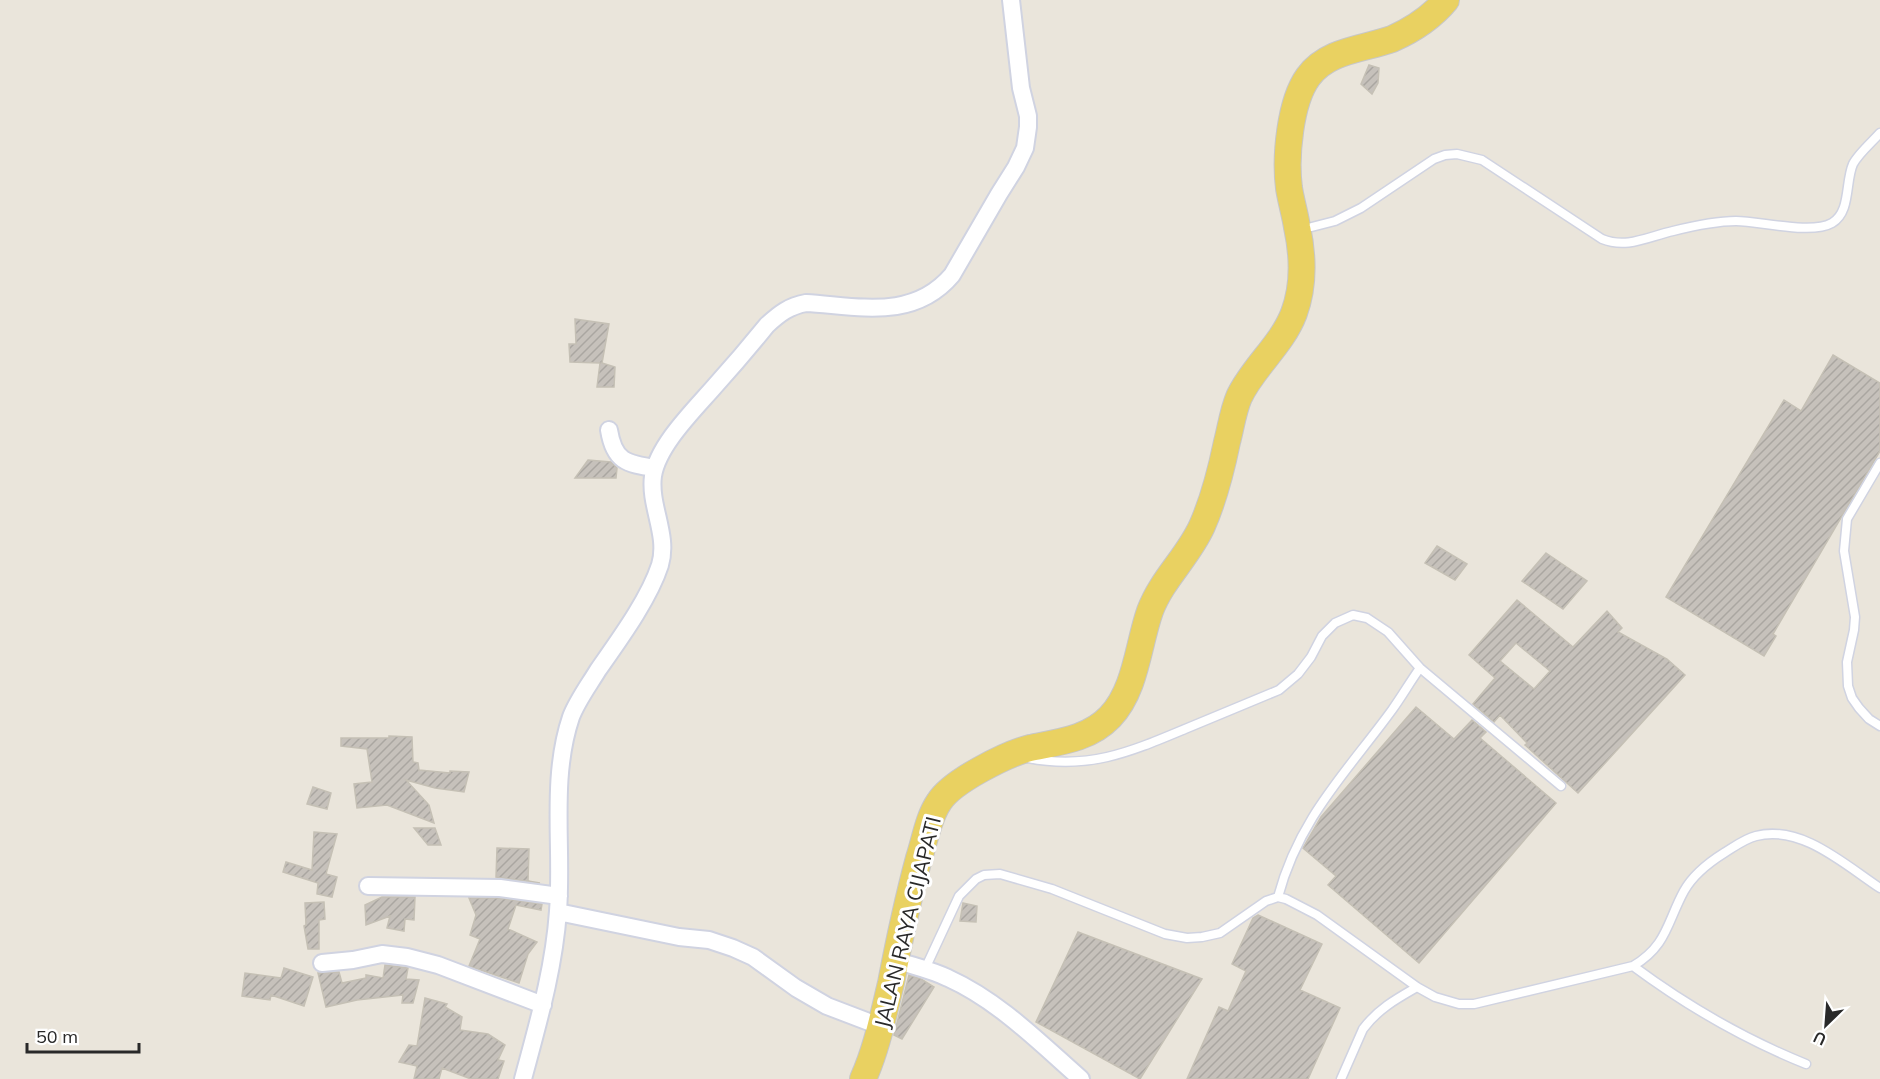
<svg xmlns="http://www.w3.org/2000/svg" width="1880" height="1079" font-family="Mulish,sans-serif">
	<defs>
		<pattern id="building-hatch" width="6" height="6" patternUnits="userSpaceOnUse" patternTransform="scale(1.5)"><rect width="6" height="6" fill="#c6c1bb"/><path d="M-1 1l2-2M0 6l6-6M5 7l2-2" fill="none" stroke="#aaa6a1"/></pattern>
	</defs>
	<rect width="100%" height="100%" fill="#eae5db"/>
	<!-- building -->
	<path fill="url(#building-hatch)" stroke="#c5c0b5" stroke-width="1.5" fill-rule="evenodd" d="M1369,65L1379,68L1378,83L1372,94L1361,84Z
		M575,319L609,324L602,363L615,367L614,387H597L600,363L570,362L569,344H576Z
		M1833,355L1880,383V451L1773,634L1776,636L1764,656L1666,597L1784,400L1801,411Z
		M588,460L611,462L617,468L616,478H575Z
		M1437,546L1467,564L1455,580L1425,563Z
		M1546,553L1587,581L1563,609L1522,581Z
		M1517,600L1573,647L1607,611L1622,628L1618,632L1667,659L1685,675L1578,793L1525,745L1527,743L1500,715L1494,722L1473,704L1495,678L1469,655ZM1516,643L1550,671L1534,689L1500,661Z
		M1416,707L1454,739L1472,720L1486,732L1480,738L1556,803L1419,963L1328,885L1336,876L1303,848L1321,817Z
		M389,736L412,737L413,762L418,763L419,770L450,773V771L469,772L464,792L435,788L406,780L429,805L434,823L387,805L357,808L354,784L372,782L367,749L341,746V738H389Z
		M313,787L331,793L327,809L307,804Z
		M414,828H435L441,845H428Z
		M314,832L337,834L326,874L337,877L332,897L317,894L318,883L283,872L286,862L312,870Z
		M497,848L529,849L528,881L540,883L496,877Z
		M382,897H415L414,920L405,919L404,931L387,928L390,916L366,925L365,905Z
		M469,898H499L542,904L541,910L516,905L508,929L537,942L528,954L519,983L469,966L480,939L470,935L476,915Z
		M324,902L325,919L319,920V949H308L304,926L306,925L305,903Z
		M963,903L977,906L976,922L960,921Z
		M1258,915L1322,944L1300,990L1340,1008L1308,1079H1187L1219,1007L1228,1011L1246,971L1232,964L1253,918Z
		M1078,932L1202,979L1140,1079L1036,1022Z
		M385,965L408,968L406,979L419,980L413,1003H402L403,995L357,1000L326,1007L318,973L339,972L342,983L366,978V975L383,978Z
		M284,968L313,977L304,1006L271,995L270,1000L242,996L245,973L281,978Z
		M909,975L921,979L934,987L902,1039L894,1035Z
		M425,998L447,1004L445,1007L462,1017L460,1030L488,1034L505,1045L498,1060L504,1061L498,1079H471L442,1068L439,1079H414L417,1066L399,1062L409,1045L417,1046Z"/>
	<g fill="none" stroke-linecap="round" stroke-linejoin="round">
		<defs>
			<path id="service" d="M1300,230L1335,221L1361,208L1434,159L1445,155L1457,154L1482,160L1602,239C1627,249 1647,237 1673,231C1693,226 1715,221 1736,221C1760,221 1811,235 1832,223C1851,212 1845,182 1853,164C1858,154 1872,142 1880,133
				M1880,463L1847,519L1844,551L1855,617L1854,630L1847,662L1848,686L1852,698L1859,708L1869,719L1880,726
				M1028,758C1089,770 1130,752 1185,729C1216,716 1248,703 1279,690L1298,674L1311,657L1322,636L1335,623L1353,615L1367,618L1388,632L1420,668L1561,786
				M1278,897C1299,818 1346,773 1392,710C1402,696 1410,682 1420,668
				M1633,966C1687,1006 1744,1039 1806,1064
				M925,969L959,896L976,879L984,875L1000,874L1052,889L1165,934L1187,938L1202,937L1220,933L1266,901L1278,897L1286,899L1317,915L1417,987L1435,997L1459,1004H1474L1633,966C1667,946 1667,922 1684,891C1693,875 1708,863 1724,853C1734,847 1744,839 1756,836C1801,824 1845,865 1880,888
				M1341,1079L1363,1029C1378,1009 1396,999 1417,987"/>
			<path id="minor" d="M609,430C614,461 626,464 655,468
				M368,886L500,888L559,896
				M558,912L679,937L709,940L733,948L753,957L796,988L827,1006L882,1027
				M895,960C913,966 932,970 948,978C999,1001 1040,1043 1081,1079
				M322,963L353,960L382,954L407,957L438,965L543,1005
				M523,1079C538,1023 554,969 558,911C563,847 550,779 571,717C577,701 589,685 598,670C619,640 649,599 660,565C669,535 649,506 653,476C658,445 694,410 714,387C732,367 750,346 767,325C779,314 789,306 806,303C858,306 913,321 952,275L999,194L1016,167L1025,148L1028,127V116L1021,88L1011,0"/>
			<path id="primary" d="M863,1079C877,1048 883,1016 891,983C899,941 908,899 919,858C925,840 928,818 939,802C952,781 1007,754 1030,748C1059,742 1089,739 1110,717C1136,690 1138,645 1150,611C1162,579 1188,557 1202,526C1214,499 1221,471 1227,442C1231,427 1233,411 1239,397C1253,367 1282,345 1294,313C1304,286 1303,255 1297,227C1295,214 1291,201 1289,188C1285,157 1290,102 1308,77C1327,50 1364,49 1392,39C1412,30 1432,17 1446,0"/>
		</defs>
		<!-- service casing -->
		<use href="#service" stroke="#d0d3e1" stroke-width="11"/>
		<!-- minor casing -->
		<use href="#minor" stroke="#d0d3e1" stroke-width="20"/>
		<!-- primary casing -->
		<use href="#primary" stroke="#c7c7c7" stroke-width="28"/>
		<!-- service -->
		<use href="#service" stroke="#fff" stroke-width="8"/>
		<!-- minor -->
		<use href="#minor" stroke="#fff" stroke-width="16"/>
		<!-- primary -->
		<use href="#primary" stroke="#e9d161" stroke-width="26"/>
	</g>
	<g text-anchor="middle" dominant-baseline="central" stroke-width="6" stroke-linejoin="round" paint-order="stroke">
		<!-- street labels -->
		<g font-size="21" fill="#292929" stroke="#fff">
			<text transform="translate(907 922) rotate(-76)">JALAN RAYA CIJAPATI</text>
		</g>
	</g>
	<!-- north arrow -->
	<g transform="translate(1826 1025) rotate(205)" stroke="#ffffff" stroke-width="4.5" paint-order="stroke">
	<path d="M0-4.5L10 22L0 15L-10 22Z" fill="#292929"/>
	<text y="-9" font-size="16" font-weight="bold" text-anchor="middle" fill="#292929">U</text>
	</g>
	<!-- scale -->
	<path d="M27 1043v9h112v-9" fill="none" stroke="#292929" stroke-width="3"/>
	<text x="36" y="1043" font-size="18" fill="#292929" stroke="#ffffff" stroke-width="4.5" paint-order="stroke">50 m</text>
</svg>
